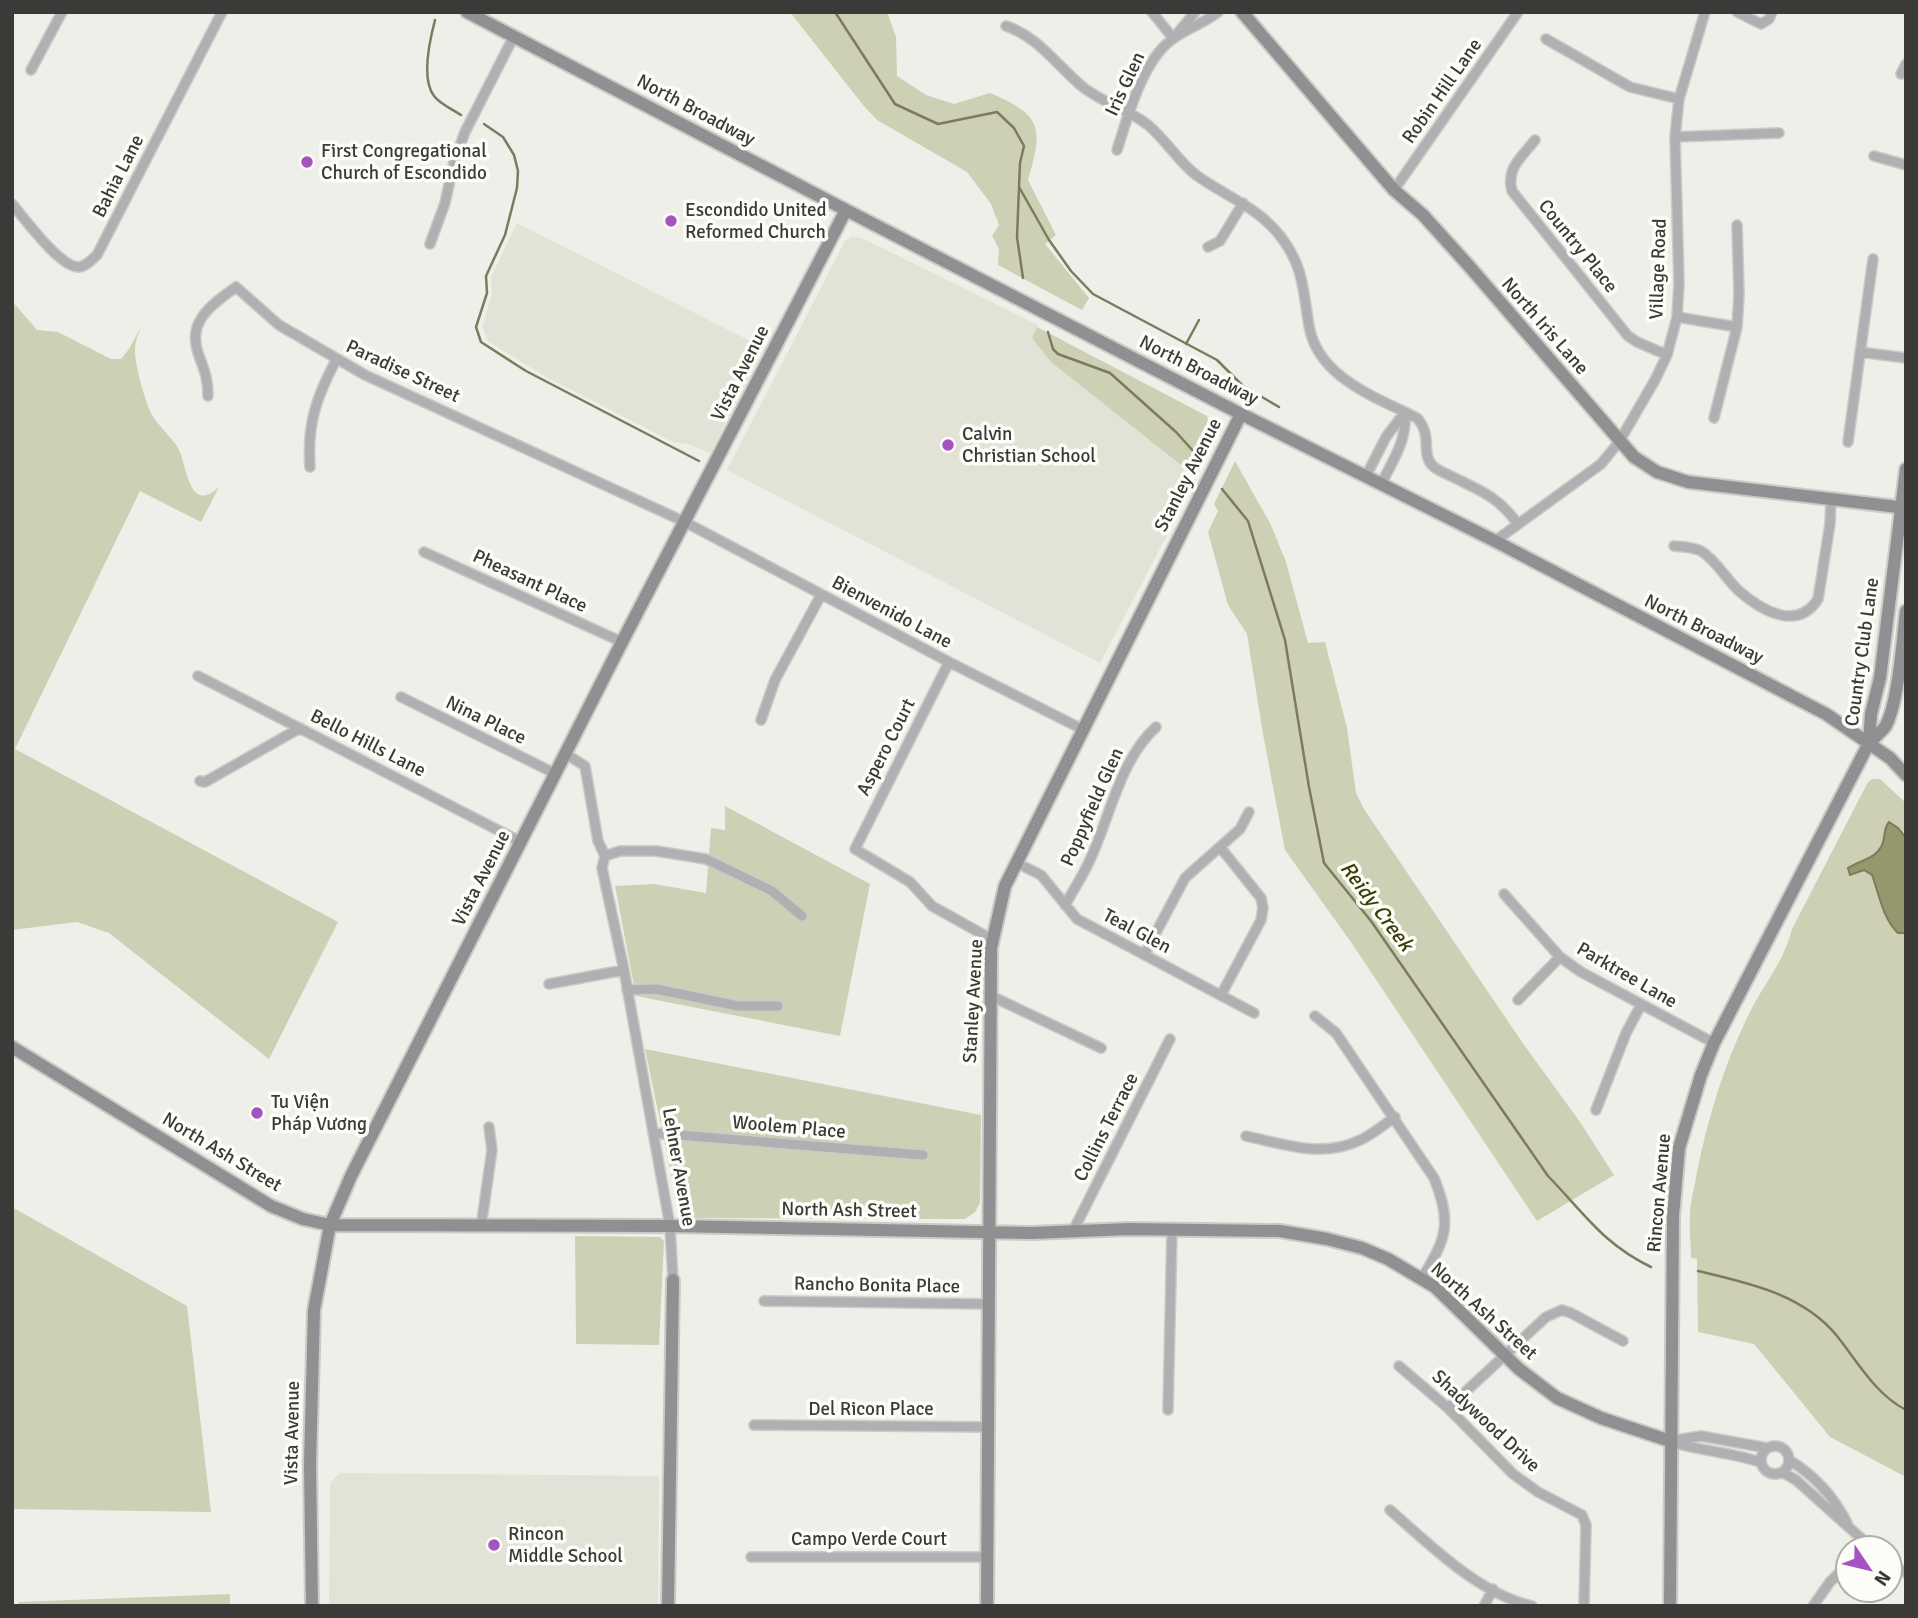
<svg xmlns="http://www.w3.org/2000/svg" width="1918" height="1618" font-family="Signika,sans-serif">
	<rect width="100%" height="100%" fill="#efefea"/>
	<!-- built -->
	<path fill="#e2e3d6" d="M517,223L764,348L710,453L688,444L673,442L546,377L488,341L482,327L492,294L491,277Z
		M852,236L864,239L1038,325L1032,338L1051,362L1197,478L1100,663L727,470L845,241Z
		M340,1473L659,1476L658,1606H329L330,1483Z"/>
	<!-- green -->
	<path fill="#cdd0b4" d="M790,12H887L896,37L897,76L926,95L954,104L990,93C1043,115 1043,128 1028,180L1056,235L1045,244L1089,298L1082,310L998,265L999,249L992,236L999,225L991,204L967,172L877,120L863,105Z
		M12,301L37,330L58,332L111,359H121L129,349L142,325C138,334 135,341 135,351C135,365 145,401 151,413C158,426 170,435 178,448C187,463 188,516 219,487L201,522L140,491L15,749L338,922L269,1059L109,933L77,922L12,930Z
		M1037,327L1207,416L1213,439L1196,477L1051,362L1032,338Z
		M1235,461L1271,525L1286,562L1308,643L1325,642L1347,728L1356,793L1364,809L1522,1042L1580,1122L1614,1175L1537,1221L1353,945L1285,850L1263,734L1247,634L1228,605L1208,532L1218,511L1214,504Z
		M1872,779H1880L1906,803V1477L1830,1437L1754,1344L1698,1332L1697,1259L1691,1258C1691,1243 1689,1229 1690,1215C1690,1201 1695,1186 1697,1172C1708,1118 1724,1064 1749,1014C1763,985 1784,962 1792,929L1868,782Z
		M725,806L870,884L840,1036L636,996L615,886L654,884L706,893L711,828L725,830Z
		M645,1049L981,1115L980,1203L975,1212L965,1219L684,1218L679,1212Z
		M12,1207L187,1306L211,1512L12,1509Z
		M575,1236L660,1237L664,1241L659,1345L576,1344Z
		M230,1594V1606H19L18,1602Z"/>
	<!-- water -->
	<path fill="#95986d" stroke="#7a7c5d" stroke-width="2" d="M1889,822L1898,828L1906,838L1905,933H1898C1883,919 1879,894 1872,875L1864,870L1850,875L1848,868C1860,860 1876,859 1882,845C1886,836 1883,829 1889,822Z"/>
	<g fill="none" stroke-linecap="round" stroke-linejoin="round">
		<!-- stream -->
		<path stroke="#7a7c5d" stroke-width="2.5" d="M835,12L895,104L938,124L997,112L1014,128L1024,146L1020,163L1017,237L1023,278
			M435,20C430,39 421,79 434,96C440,104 452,109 461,115
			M484,124L503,137L514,155L518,171L517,188L505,235L486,276L487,293L476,327L481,342L526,371L699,461
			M1019,187L1049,240L1071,271L1093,294L1217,360L1243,386L1279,407
			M1048,332L1053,349L1058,354L1110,373L1176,432L1203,462
			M1186,344L1199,320
			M1222,489L1248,521L1285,640L1309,787L1324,863L1371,921L1548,1176C1584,1213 1603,1244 1651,1267
			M1698,1271C1748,1283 1803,1294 1837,1336C1858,1362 1875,1394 1906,1410"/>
		<defs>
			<path id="street" d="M1152,12L1173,38
				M1737,12L1761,24L1769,19L1772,12
				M1006,26C1039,37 1058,67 1084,88C1104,103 1129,110 1148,125C1166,140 1178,161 1196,175C1225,196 1258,207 1281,237C1304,267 1303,291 1309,326C1318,378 1376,397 1417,418C1434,437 1419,454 1434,467C1439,471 1447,474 1453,477C1483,492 1498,497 1518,524
				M1177,34L1195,12
				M1546,39L1630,87L1679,99
				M31,70L62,12
				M1901,74L1906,64
				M1675,137L1779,133
				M1535,140C1521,158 1506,168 1512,191L1628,336L1637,342L1667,355
				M1117,150C1128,116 1142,63 1170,41C1185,29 1203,24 1218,12
				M1874,156L1906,165
				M1394,190L1518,12
				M12,204C25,219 59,266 78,267C86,267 92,259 97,255L222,12
				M430,244L445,203L454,162L465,132L514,36
				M1208,247L1220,241L1243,203
				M1677,317L1737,327
				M1860,352L1906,358
				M208,396C208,377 204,370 198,353C187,320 213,304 236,287L279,325L365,375L685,522L949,662L1084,730
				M1714,418L1737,327L1739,294L1737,225
				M1848,442L1873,259
				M310,467C307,424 316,398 336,360
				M1366,476L1386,437L1405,412
				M1381,484C1394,459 1407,440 1405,412
				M1495,541L1601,464L1619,442L1655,380L1667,355L1677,317L1679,283L1675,137L1679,99L1705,12
				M1674,546C1683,547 1693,547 1701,551C1717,561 1725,578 1739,591C1761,610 1797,632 1818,599L1830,524L1831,499
				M424,552L622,642
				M949,662L855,849L910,882L932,906L993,940
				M198,676L521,842
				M401,697L556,774
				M761,720L775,680L821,595
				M566,754L585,766L598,841L605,856L602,868L624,970L670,1226L673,1280
				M200,781L205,782L300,728
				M1220,847L1261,898L1263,908L1261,920L1221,995
				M605,856L620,851H656L706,859L772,891L802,916
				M1017,863L1041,875L1077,919L1254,1013
				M1504,894L1560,957L1581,972L1714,1043
				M1065,905C1073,891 1082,877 1089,862C1110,818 1119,761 1156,727
				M1144,955L1185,878L1240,829L1249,812
				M549,984L624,970
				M627,990L656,989L738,1006H778
				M989,995L1101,1048
				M1518,1000L1560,957
				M1315,1016L1336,1033L1434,1178C1452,1222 1447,1238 1422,1278
				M1596,1110L1626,1033L1641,1005
				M653,1133L923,1155
				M1246,1136C1283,1144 1321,1158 1358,1141C1371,1136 1383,1125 1395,1117
				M481,1227L492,1150L489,1127
				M1073,1231L1170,1039
				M764,1301L989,1304
				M1399,1366L1448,1408L1513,1474L1538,1492L1582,1515L1586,1525L1584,1606
				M1448,1408L1546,1317L1562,1310L1571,1313L1623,1341
				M1168,1410L1172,1229
				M754,1425L988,1427
				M1670,1441L1701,1436L1767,1448
				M1675,1443C1703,1451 1733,1453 1760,1462
				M1761 1460a14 14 0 1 1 28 0a14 14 0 1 1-28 0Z
				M1789,1460C1814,1475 1834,1497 1847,1523
				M1782,1472L1796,1480L1872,1548
				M1390,1510C1430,1545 1479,1594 1532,1606
				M751,1557H987
				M1890,1563L1906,1573
				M1484,1606L1493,1589
				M1813,1606L1830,1582L1848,1564"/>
			<path id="secondary" d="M467,12L846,210L1241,414L1495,541L1826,714L1890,758L1906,775
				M1242,12L1394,190L1423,215L1469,266L1634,457L1657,472L1688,482L1906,508
				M1869,743L1871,714L1880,678L1906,469
				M12,1047L271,1206L303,1219L330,1225L670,1226L1032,1233L1129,1229L1280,1231L1327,1239L1362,1248L1388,1259L1435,1287L1519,1369L1557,1398L1601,1418L1670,1441
				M312,1606L310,1464L314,1310L330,1225L351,1176L622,642L846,210
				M668,1606L673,1280
				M987,1606L991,948L1005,886L1241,414
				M1670,1606L1673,1216L1679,1148L1701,1075L1714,1043L1869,743C1874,738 1881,732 1885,727C1898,706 1903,637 1906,611"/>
		</defs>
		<!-- street casing -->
		<use href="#street" stroke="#cbcbc6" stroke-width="12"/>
		<!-- secondary casing -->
		<use href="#secondary" stroke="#cbcbc6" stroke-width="16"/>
		<!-- street -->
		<use href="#street" stroke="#b0afb1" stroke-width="9"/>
		<!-- secondary -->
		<use href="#secondary" stroke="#928f92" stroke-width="12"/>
	</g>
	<!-- markers -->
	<g fill="#a653c2" stroke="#fcfdf7" stroke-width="2.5">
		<circle cx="307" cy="162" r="7"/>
		<circle cx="671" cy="221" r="7"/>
		<circle cx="948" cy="445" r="7"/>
		<circle cx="257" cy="1113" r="7"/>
		<circle cx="494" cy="1545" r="7"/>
	</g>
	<g text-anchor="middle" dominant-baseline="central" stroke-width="7" stroke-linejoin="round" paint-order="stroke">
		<!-- street labels -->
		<g font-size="19" fill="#3a3a38" stroke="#fcfdf7">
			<text transform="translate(1125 84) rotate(-65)">Iris Glen</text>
			<text transform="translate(1442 91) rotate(-55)">Robin Hill Lane</text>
			<text transform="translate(696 110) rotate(28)">North Broadway</text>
			<text transform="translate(118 176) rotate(-63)">Bahia Lane</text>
			<text transform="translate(1578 246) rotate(51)">Country Place</text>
			<text transform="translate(1658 269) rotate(-88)">Village Road</text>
			<text transform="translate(1545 326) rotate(49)">North Iris Lane</text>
			<text transform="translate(1199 370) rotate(27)">North Broadway</text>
			<text transform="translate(403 371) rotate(25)">Paradise Street</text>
			<text transform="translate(740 373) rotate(-63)">Vista Avenue</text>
			<text transform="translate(1188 475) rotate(-63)">Stanley Avenue</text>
			<text transform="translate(530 581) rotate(25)">Pheasant Place</text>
			<text transform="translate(892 612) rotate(28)">Bienvenido Lane</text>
			<text transform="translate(1704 629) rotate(27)">North Broadway</text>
			<text transform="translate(1862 652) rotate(-82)">Country Club Lane</text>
			<text transform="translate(486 720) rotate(26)">Nina Place</text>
			<text transform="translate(368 743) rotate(27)">Bello Hills Lane</text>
			<text transform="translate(886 747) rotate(-63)">Aspero Court</text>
			<text transform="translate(1092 807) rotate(-66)">Poppyfield Glen</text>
			<text transform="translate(481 878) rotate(-63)">Vista Avenue</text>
			<text transform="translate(1137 931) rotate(28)">Teal Glen</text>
			<text transform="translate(1627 975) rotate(30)">Parktree Lane</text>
			<text transform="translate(973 1001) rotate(-87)">Stanley Avenue</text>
			<text transform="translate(789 1127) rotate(5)">Woolem Place</text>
			<text transform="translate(1106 1127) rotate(-63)">Collins Terrace</text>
			<text transform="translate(222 1152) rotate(31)">North Ash Street</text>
			<text transform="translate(679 1167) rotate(80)">Lehner Avenue</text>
			<text transform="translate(1659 1193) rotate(-85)">Rincon Avenue</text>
			<text transform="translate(849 1210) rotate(1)">North Ash Street</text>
			<text transform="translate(877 1285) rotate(1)">Rancho Bonita Place</text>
			<text transform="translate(1484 1311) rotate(42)">North Ash Street</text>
			<text x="871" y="1409">Del Ricon Place</text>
			<text transform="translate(1486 1421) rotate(43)">Shadywood Drive</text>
			<text transform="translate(292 1433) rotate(-89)">Vista Avenue</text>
			<text x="869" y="1539">Campo Verde Court</text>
		</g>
		<!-- poi labels -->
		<g font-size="19" fill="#3a3a38" stroke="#fcfdf7" text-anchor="start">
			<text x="321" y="151">First Congregational<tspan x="321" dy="22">Church of Escondido</tspan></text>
			<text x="685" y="210">Escondido United<tspan x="685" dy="22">Reformed Church</tspan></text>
			<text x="962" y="434">Calvin<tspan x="962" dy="22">Christian School</tspan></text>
			<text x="271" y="1102">Tu Viện<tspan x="271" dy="22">Pháp Vương</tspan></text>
			<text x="508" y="1534">Rincon<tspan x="508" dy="22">Middle School</tspan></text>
		</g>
		<!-- water labels -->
		<g font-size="21" font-style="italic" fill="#3b3d06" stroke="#fcfdf7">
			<text transform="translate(1377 906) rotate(53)">Reidy Creek</text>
		</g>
	</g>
	<!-- border -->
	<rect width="1918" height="1618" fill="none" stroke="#3a3a38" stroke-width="28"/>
	<!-- north arrow -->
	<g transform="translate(1869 1569) rotate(125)"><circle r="33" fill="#fcfdf7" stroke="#aeafab" stroke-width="2"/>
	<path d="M0-5L12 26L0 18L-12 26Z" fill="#a653c2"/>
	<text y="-10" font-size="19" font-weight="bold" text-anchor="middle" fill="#3a3a38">N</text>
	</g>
</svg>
